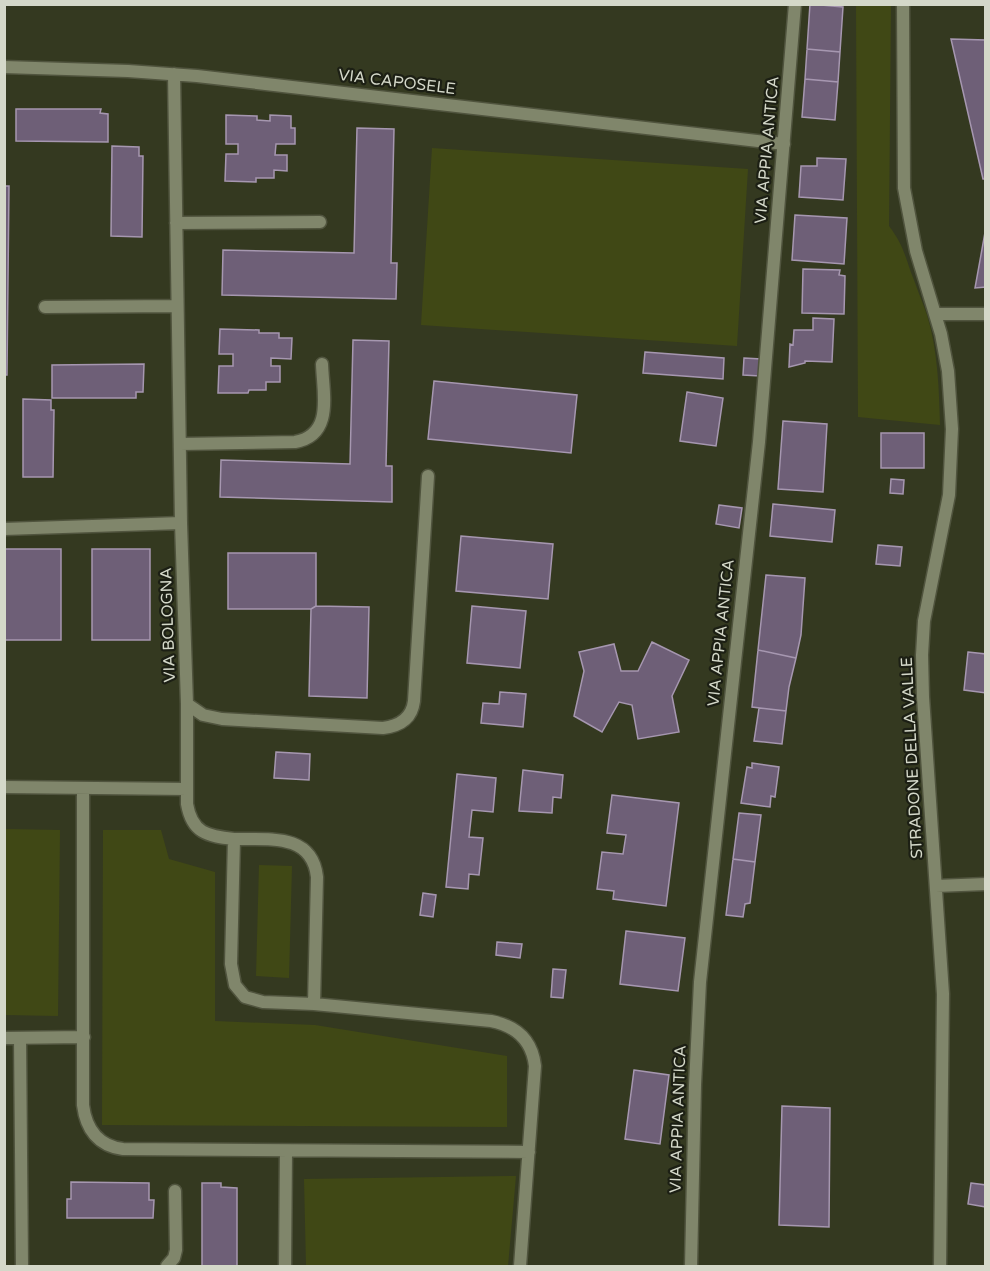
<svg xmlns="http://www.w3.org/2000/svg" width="990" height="1271" font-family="'Varela Round',sans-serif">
	<rect width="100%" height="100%" fill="#343920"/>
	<!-- green -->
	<path fill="#404815" d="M856,5H891L889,226C905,247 905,258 914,280C918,292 923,303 927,315C938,351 939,389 940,425L858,417Z
		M432,148L748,169L737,346L421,325Z
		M5,829L60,830L58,1016L5,1015Z
		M103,830H161L169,859L215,872V1021L315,1025L507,1056V1127L102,1125Z
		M259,865L292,866L289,978L256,976Z
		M516,1176L508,1266H306L304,1179Z"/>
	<!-- building -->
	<path fill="#6e5f77" stroke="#a697b0" stroke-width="1.5" d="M810,4L843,7L840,52L807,49Z
		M951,39L986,40V179H983Z
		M807,49L840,52L838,82L805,79Z
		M805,79L838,82L835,120L802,117Z
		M16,109H101L100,113L108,114V142L16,141Z
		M226,115L257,116V120L270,121V115L291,116V128H295V144H276L275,155H287V171L274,170V178H256V182L225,181L226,154H238V144H226Z
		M357,128L394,129L391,263H397L396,299L222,295L223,250L354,253Z
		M112,146L139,147V156H143L142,237L111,236Z
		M817,158L846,159L843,200L799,197L801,166H817Z
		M4,186H9L7,375H4Z
		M795,215L847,218L844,264L792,260Z
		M986,227V287L975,288Z
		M803,269L840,270L839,275L845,276L844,314L802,313Z
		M813,318L834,319L832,362L805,361V363L789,367L790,344L793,345L794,330H813Z
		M220,329L259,330V333H279V338H292L291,359L271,358V366H280V382H266V390H249L248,393H218L219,366H233V354H219Z
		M353,340L389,341L386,466H392V502L220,497L221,460L350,464Z
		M645,352L724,358L723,379L643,373Z
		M744,358L761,359L760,376L743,375Z
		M144,364L143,392H136V398H52V365Z
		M434,381L577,395L571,453L428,439Z
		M687,392L723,398L716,446L680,441Z
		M23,399L51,400V410H54L53,477H23Z
		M783,421L827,424L823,492L778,489Z
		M881,433H924V468H881Z
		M891,479L904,480L903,494L890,493Z
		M773,504L835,510L832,542L770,536Z
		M719,505L742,508L739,528L716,524Z
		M461,536L553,544L548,599L456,591Z
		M878,545L902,547L900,566L876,564Z
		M4,549H61V640H4Z
		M92,549H150V640H92Z
		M228,553H316V606L311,609H228Z
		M766,575L805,578L801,635L796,658L758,650Z
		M316,606L369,607L367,698L309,696L311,609Z
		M472,606L526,611L520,668L467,663Z
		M652,642L689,660L672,696L679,732L638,739L632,705L619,702L602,732L574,716L584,671L579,652L614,644L621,671H638Z
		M758,650L796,658L789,687L786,711L752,707Z
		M968,652L986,654V693L964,690Z
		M500,692L526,694L523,727L481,723L483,703L499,704Z
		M759,708L786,711L782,744L754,741Z
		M276,752L310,754L309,780L274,778Z
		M752,763L779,767L775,797L771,796L770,807L741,803L747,767L752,768Z
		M523,770L563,775L561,798L553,797L552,813L519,811Z
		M457,774L496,778L493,812L472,810L469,837L483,838L479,875L469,874L468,889L446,887Z
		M612,795L679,803L666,906L613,899L614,891L597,889L602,852L623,854L626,835L607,833Z
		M739,813L761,815L755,862L733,859Z
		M733,859L755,862L750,903L745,904L743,917L726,915Z
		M423,893L436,895L433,917L420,915Z
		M626,931L685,938L678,991L620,984Z
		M497,942L522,944L520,958L496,955Z
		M553,969L566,970L563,998L551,997Z
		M634,1070L669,1075L660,1144L625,1139Z
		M782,1106L830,1108L829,1227L779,1225Z
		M71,1182L149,1183V1200H154L153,1218H67V1199H71Z
		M202,1183H221V1187L237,1188V1266H202Z
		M971,1183L986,1185V1207L968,1204Z"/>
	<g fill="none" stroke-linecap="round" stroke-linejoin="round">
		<defs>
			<path id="minor" d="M903,4L904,188L916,251L941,334L948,371L952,429L949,495L924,621L922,655L923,697L943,994L940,1266
				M4,67L128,71L197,76L784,144
				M174,74L181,523L187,704L203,715L222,719L383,728C400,726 412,718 414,701L428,476
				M176,223L320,222
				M45,307L177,306
				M936,314H986
				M180,444L295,442C334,435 323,394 322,364
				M4,529L181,523
				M187,704V804C192,833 207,836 234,839
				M4,787L187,789
				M83,788V1105C86,1129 98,1146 123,1149L529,1152
				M936,886L986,884
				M314,1004L317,877C312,832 267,840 234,839L231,964L235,985L245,997L263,1002L314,1004L491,1021C516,1026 532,1040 535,1066L520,1266
				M4,1038L84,1037
				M20,1038L22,1266
				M167,1266L174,1258L176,1250L175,1191
				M285,1266L286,1151"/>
			<path id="tertiary" d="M691,1266L695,1085L700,982L759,442L795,4"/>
		</defs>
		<!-- minor casing -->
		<use href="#minor" stroke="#50543e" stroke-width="15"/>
		<!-- tertiary casing -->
		<use href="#tertiary" stroke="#50543e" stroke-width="15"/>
		<!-- minor -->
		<use href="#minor" stroke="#80866b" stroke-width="12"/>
		<!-- tertiary -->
		<use href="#tertiary" stroke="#80866b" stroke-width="12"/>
	</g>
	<g text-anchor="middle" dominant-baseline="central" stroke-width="4.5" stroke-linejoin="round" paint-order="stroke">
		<!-- street labels -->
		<g font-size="16" fill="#d4d8c9" stroke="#1c1f14">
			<text transform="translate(397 82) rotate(7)">VIA CAPOSELE</text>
			<text transform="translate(767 150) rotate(-85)">VIA APPIA ANTICA</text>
			<text transform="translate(168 625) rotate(-92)">VIA BOLOGNA</text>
			<text transform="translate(721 633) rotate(-84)">VIA APPIA ANTICA</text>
			<text transform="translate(912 758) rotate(-93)">STRADONE DELLA VALLE</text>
			<text transform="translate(678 1119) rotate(-88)">VIA APPIA ANTICA</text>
		</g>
	</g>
	<!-- border -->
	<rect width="990" height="1271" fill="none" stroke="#d4d8c9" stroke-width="12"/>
</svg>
